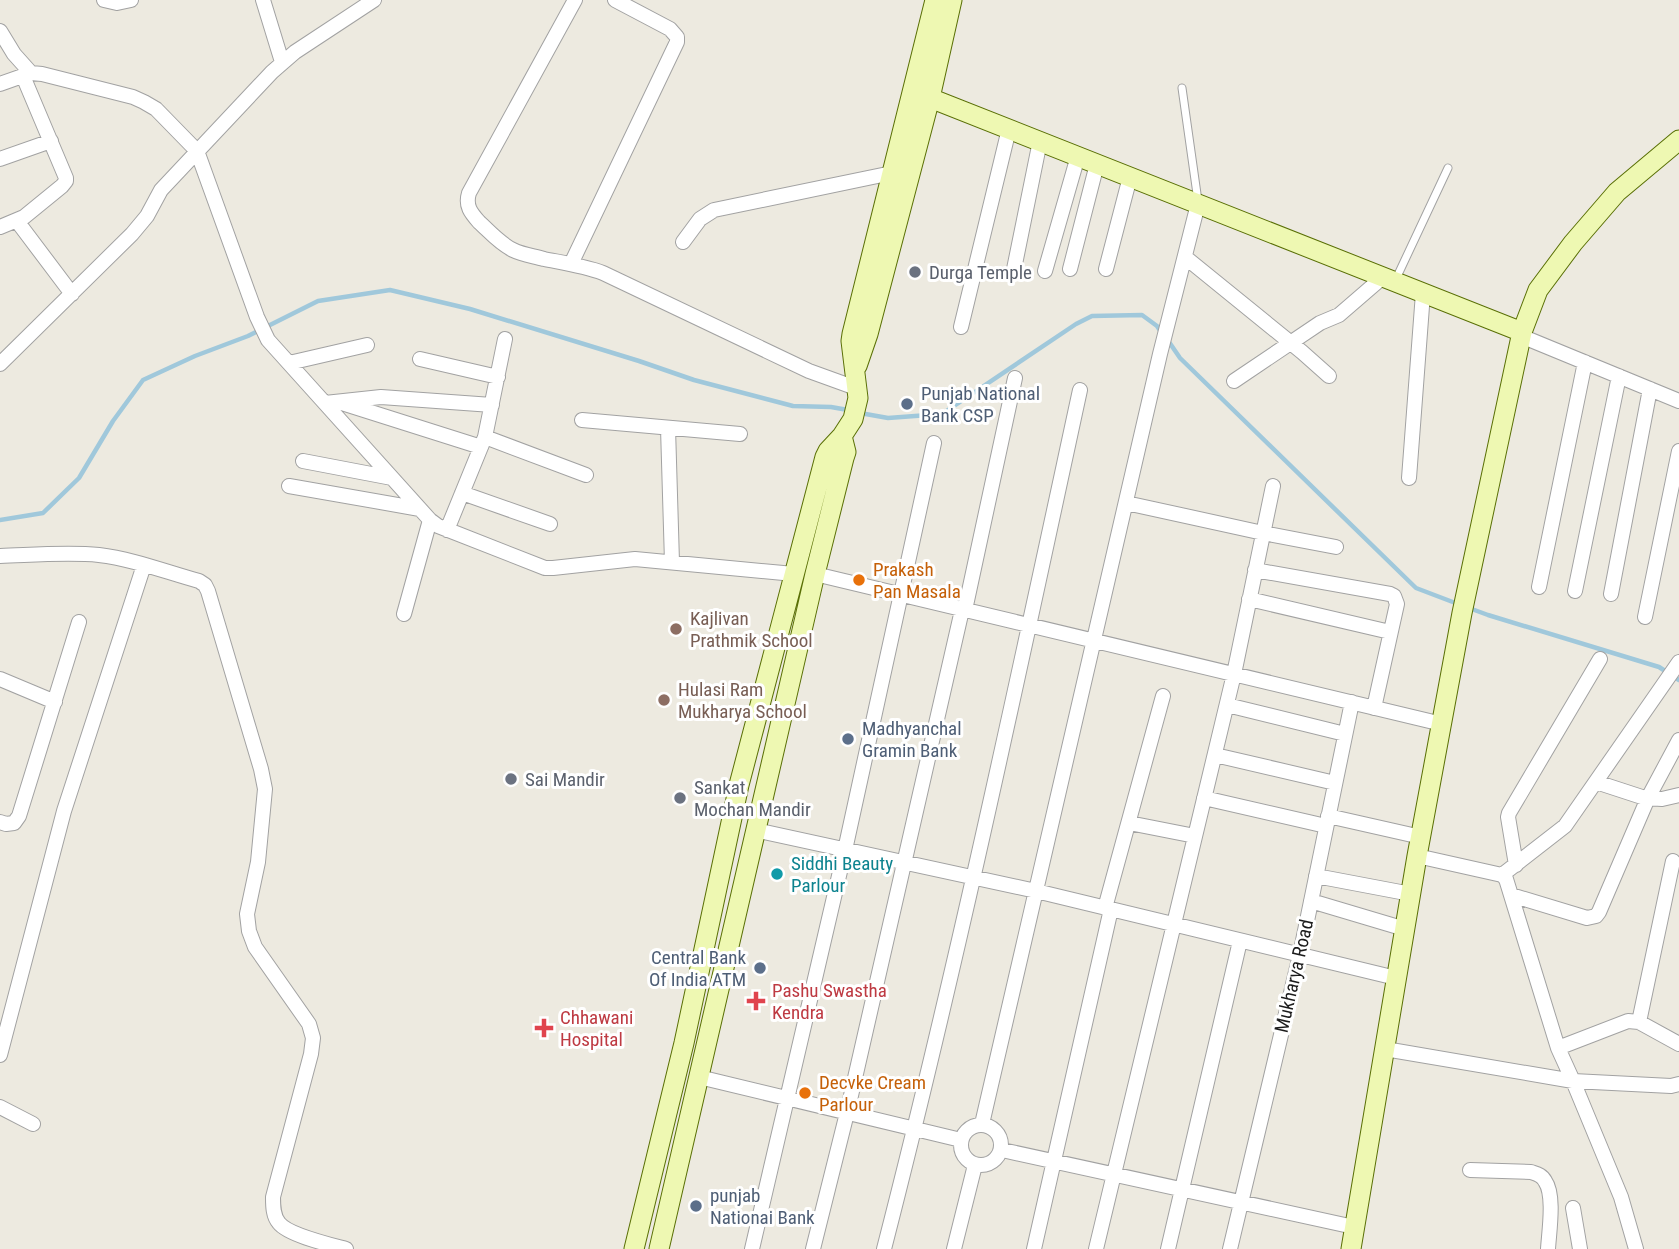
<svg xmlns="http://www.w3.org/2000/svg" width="1679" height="1249" font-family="'Roboto Condensed',sans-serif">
	<rect width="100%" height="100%" fill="#edeae0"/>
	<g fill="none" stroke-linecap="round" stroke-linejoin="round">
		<!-- stream -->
		<path stroke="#a0c8db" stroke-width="4.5" d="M1167,339L1180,358L1416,588L1458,604
			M860,413L888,418L942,414L1076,324L1092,316L1142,315L1157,326L1161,332
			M0,520L43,513L79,478L113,421L143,380L195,356L248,336L318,301L390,290L470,309L639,361L694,380L793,406L831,407L848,410
			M1469,608L1488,615L1659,667L1679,680"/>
		<defs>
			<path id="lane" d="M1182,88L1198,201
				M1395,281L1448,168"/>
			<path id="street" d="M104,0L117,3L131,0
				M263,0L282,62
				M575,0L469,193C465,206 471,213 479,222C490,232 499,243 513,250C523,255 534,256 544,259C564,263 584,266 603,273L809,371L856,388
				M0,31L14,54L31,73
				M0,84L31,73L42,74L133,97L144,102L156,109L197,151L257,317L268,340L430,520L438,526L545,568H553L635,559L794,574
				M0,159L51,141
				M17,221L72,294
				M0,227L24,217L62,186L66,181V178L23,76
				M683,242L700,219L714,210L892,173
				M1185,257L1302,352L1329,376
				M571,264L677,42V37L670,29L615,0
				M1070,269L1097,164
				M1106,269L1130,177
				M1045,271L1078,156
				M1013,274L1040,141
				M961,327L1009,129
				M1521,336L1679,401
				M420,359L498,377
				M289,363L367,345
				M0,364L132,234L147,216L161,190L272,72L295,52L374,0
				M1234,381L1320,323L1339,315L1383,277
				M325,403L381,397L492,405
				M342,403L481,447
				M582,420L740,434
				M668,428L672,562
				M485,437L586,475
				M303,461L392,478
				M1409,478L1423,293
				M289,486L420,509
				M462,493L550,524
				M1126,503L1263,533L1336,547
				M447,530L485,437L505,339
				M0,556C32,555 67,552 99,555C133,559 166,572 199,581L205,585L208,591L261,769L265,789L258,862L247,914L249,931L255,947L309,1024L313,1038L311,1054L273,1197C273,1206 273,1216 279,1223C288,1235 331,1245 346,1249
				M1255,570L1390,594L1394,596L1397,604L1374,708
				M815,574L1442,724
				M1539,587L1585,362
				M1575,591L1619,376
				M1611,594L1650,389
				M1249,599L1390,632
				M965,610L1015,378
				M404,614L430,520
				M1645,617L1679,451
				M0,679L55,702
				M1227,705L1345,734
				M1215,755L1335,783
				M1596,782L1645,798L1662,799L1679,795
				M1204,798L1326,826
				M1328,816L1421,837
				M0,822L6,824L14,823L19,816L79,622
				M1129,823L1195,836
				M755,830L1036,891L1396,978
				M1417,856L1502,875L1506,879L1558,1048L1573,1081L1621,1197L1636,1249
				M1516,865L1508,817L1509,813L1600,659
				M1502,875L1565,826L1679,662
				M1316,876L1411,894
				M1511,895L1587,918L1596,916L1599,912L1648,798L1679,740
				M1311,901L1405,929
				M1105,908L1163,696
				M1639,1022L1673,861
				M1558,1048L1628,1021L1639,1022L1679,1044
				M1385,1049L1573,1081L1671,1086L1679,1084
				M0,1055L64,811L144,565
				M699,1077L961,1140
				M0,1107L33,1124
				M982,1124L1160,354L1198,204
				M961 1145a20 20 0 1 1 40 0a20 20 0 1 1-40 0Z
				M1002,1150L1354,1227
				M1470,1170L1531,1172C1537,1174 1542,1175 1545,1181C1555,1195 1549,1232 1548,1249
				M1573,1208L1580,1249
				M752,1249L845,850L934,443
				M813,1249L847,1113L962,610
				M884,1249C957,965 1018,677 1080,390
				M954,1249L975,1165
				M1034,1249L1111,909
				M1096,1249L1234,674L1273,486
				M1168,1249L1240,941
				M1230,1249L1300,955L1352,702"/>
			<path id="secondary" d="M930,98L1522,332L1462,613L1417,856L1351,1249
				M1522,332L1538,290L1573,243L1617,192L1679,140
				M857,366L868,334L930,98L952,0
				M634,1249L684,1043L739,785L825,457L828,451L842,436L853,419L858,398L851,341L852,334L935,0
				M659,1249L815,574L844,458L846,452L842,436"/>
		</defs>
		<!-- lane casing -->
		<use href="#lane" stroke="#a2a2a2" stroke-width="9"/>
		<!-- street casing -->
		<use href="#street" stroke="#a2a2a2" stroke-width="16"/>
		<!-- secondary casing -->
		<use href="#secondary" stroke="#596f05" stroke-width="21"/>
		<!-- lane -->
		<use href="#lane" stroke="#fff" stroke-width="7"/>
		<!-- street -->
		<use href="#street" stroke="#fff" stroke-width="14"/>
		<!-- secondary -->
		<use href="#secondary" stroke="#eef8b2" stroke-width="19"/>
	</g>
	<!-- markers -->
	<g fill="#6b7280" stroke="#fff" stroke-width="2.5">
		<circle cx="915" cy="272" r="7"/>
		<circle cx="511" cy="779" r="7"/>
		<circle cx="680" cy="798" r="7"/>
	</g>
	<g fill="#5c6f8a" stroke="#fff" stroke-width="2.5">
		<circle cx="907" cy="404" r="7"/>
		<circle cx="848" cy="739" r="7"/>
		<circle cx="760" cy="968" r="7"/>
		<circle cx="696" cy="1206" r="7"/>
	</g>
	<g fill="#e8710a" stroke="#fff" stroke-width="2.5">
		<circle cx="859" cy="580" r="7"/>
		<circle cx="805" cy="1093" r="7"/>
	</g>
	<g fill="#8d6e63" stroke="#fff" stroke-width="2.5">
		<circle cx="676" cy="629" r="7"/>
		<circle cx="664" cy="700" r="7"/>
	</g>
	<circle fill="#0f9aa8" stroke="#fff" stroke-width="2.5" cx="777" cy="874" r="7"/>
	<g fill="#e0444e" stroke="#fff" stroke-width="2.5">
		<path d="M752.5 990.5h7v7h7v7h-7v7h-7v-7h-7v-7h7z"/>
		<path d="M540.5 1017.5h7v7h7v7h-7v7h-7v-7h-7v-7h7z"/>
	</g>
	<g text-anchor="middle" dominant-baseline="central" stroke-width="6" stroke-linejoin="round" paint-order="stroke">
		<!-- worship labels -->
		<g font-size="19" fill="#5b616d" stroke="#fff" text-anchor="start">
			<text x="929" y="272">Durga Temple</text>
			<text x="525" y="779">Sai Mandir</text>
			<text x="694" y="787">Sankat<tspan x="694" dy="22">Mochan Mandir</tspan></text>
		</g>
		<!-- service labels -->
		<g font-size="19" fill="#4e5e75" stroke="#fff" text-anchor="start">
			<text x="921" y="393">Punjab National<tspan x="921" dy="22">Bank CSP</tspan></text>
			<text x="862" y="728">Madhyanchal<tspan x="862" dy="22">Gramin Bank</tspan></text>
			<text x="746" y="957" text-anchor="end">Central Bank<tspan x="746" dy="22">Of India ATM</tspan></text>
			<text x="710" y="1195">punjab<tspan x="710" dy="22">Nationai Bank</tspan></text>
		</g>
		<!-- food labels -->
		<g font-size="19" fill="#c56008" stroke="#fff" text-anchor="start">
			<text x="873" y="569">Prakash<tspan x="873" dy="22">Pan Masala</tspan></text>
			<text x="819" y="1082">Decvke Cream<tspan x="819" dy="22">Parlour</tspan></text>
		</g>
		<!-- education labels -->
		<g font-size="19" fill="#785e54" stroke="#fff" text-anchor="start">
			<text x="690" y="618">Kajlivan<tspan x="690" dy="22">Prathmik School</tspan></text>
			<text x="678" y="689">Hulasi Ram<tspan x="678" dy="22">Mukharya School</tspan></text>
		</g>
		<!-- culture labels -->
		<g font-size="19" fill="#0d838f" stroke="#fff" text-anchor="start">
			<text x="791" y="863">Siddhi Beauty<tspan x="791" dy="22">Parlour</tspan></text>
		</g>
		<!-- street labels -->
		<g font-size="19" fill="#1b1b1b" stroke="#fff">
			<text transform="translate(1294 976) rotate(-77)">Mukharya Road</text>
		</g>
		<!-- health labels -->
		<g font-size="19" fill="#be3a42" stroke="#fff" text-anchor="start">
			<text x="772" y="990">Pashu Swastha<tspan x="772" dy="22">Kendra</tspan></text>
			<text x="560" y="1017">Chhawani<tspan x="560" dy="22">Hospital</tspan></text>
		</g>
	</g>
</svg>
